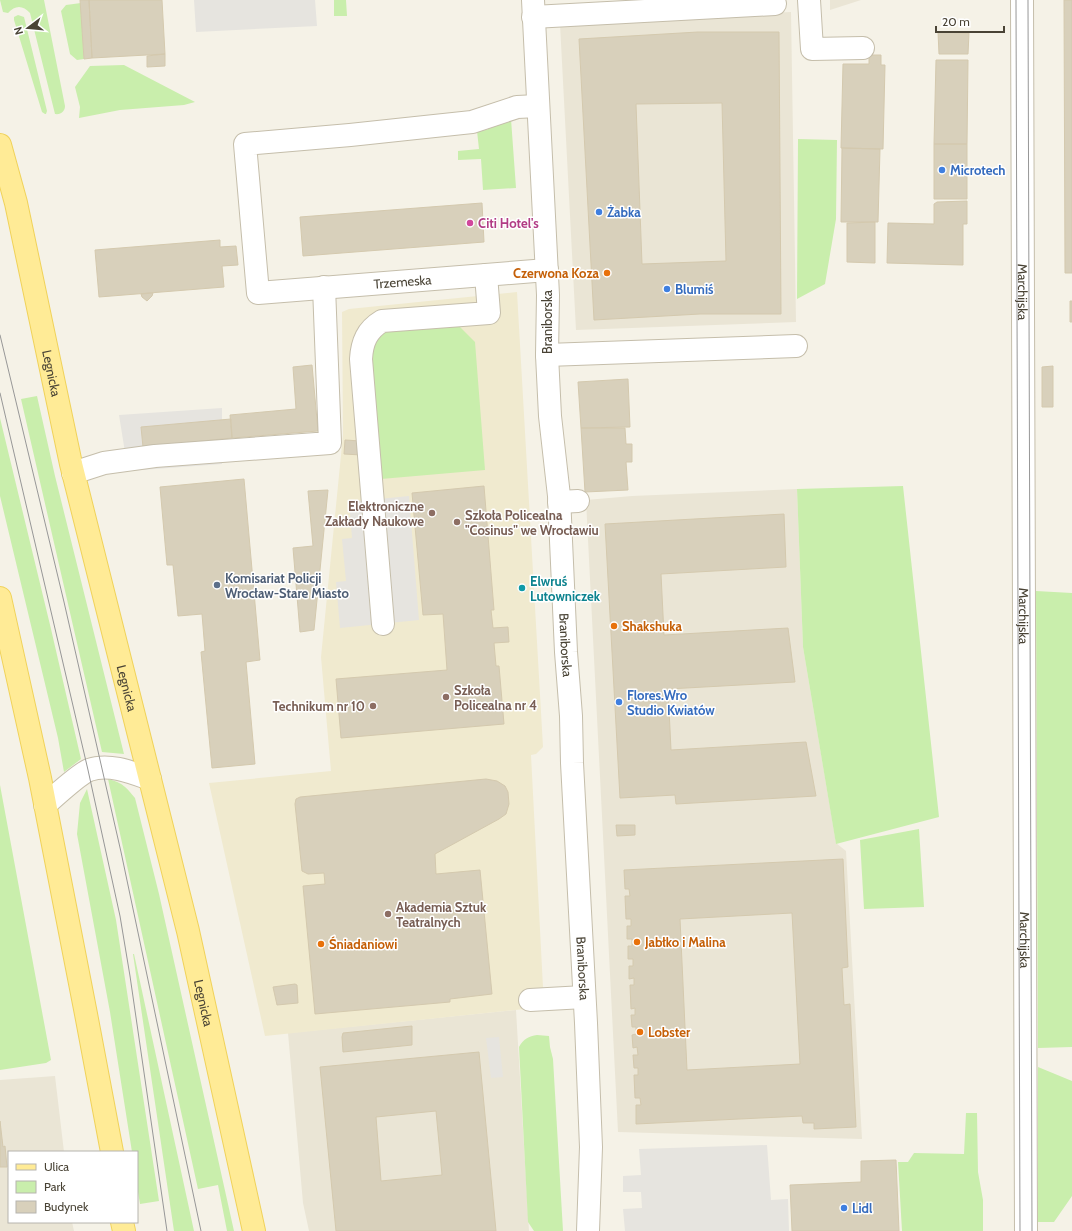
<svg xmlns="http://www.w3.org/2000/svg" width="1072" height="1231" font-family="Cabin,sans-serif">
	<rect width="100%" height="100%" fill="#f5f2e7"/>
	<!-- residential -->
	<path fill="#eae5d5" d="M830,0H861L830,10Z
		M791,12L796,322L576,330L560,24L634,19Z
		M797,489L803,647L836,843L846,851L862,1139L618,1132L586,500L632,496Z
		M516,1010L529,1231H309L303,1203L288,1033Z
		M55,1076L64,1152H9V1222H72L74,1231H0V1080Z"/>
	<!-- education -->
	<path fill="#f0eacf" d="M517,292L543,747L536,754L531,755L544,1007L265,1036L209,783L331,771L321,657L343,435L342,312L349,309Z"/>
	<!-- green -->
	<path fill="#c9eeac" d="M0,0H44L65,106C65,111 61,115 55,114L54,110L30,13C23,5 15,5 8,13L3,12Z
		M334,0H346L347,16H334Z
		M81,3L84,59L77,60L70,54L61,11L66,5Z
		M18,15L24,17L25,21L47,111L46,114H45L42,112L14,20V17Z
		M124,65L195,102L184,105L120,110L79,118L80,107L75,87L90,66Z
		M511,119L516,188L483,190L481,159L458,160V151L479,149L477,131L486,130Z
		M798,139L837,140L836,219L825,284L797,299Z
		M459,326L475,342L485,470L381,479L370,348L384,331Z
		M37,396L55,476L124,754L102,752L21,399Z
		M0,418L51,629L81,759L64,772L58,738L0,496Z
		M903,486L939,817L836,844L803,647L797,489Z
		M1036,591L1072,593V1047L1038,1048Z
		M108,779C123,783 126,787 135,798L159,894L234,1231H227L218,1185L198,1189Z
		M0,785L51,1060L46,1063L0,1070Z
		M87,789L116,920L159,1201L140,1204L137,1186V1152H132L110,1012L77,834L80,803Z
		M919,829L924,907L864,909L860,840Z
		M133,954H134L194,1231H174Z
		M537,1035L549,1036L550,1047L553,1059L563,1231H534L528,1222L519,1047C523,1039 529,1036 537,1035Z
		M1038,1067L1072,1081V1196L1054,1222H1038Z
		M966,1113H977L978,1172L983,1200V1231H902L898,1162H908L914,1153L964,1154Z"/>
	<!-- parking -->
	<path fill="#e6e4df" d="M194,0H315L317,26L196,32Z
		M222,408V464L128,471L119,415Z
		M409,496L419,620L340,628L336,582L346,581L342,539L352,538L349,502Z
		M499,1037L503,1077L491,1078L486,1038Z
		M767,1145L771,1200L788,1199L789,1231H625L623,1209L642,1208L641,1192H623V1176L641,1175L639,1149Z"/>
	<!-- building -->
	<path fill="#d8d0bb" stroke="#d4c9ae" fill-rule="evenodd" d="M80,0H89L92,58L84,59Z
		M89,0H162L165,54L92,58Z
		M1064,0H1072V273H1065Z
		M698,32H779L781,314H700L594,320L579,39ZM722,103L726,261L642,264L636,104Z
		M938,32L969,33L968,54H939Z
		M165,54V66L147,67V56Z
		M869,55H881V65H885L883,149L841,148L843,64H869Z
		M936,60H968L967,144H934Z
		M934,144H967V199H934Z
		M842,148L880,149L878,222H841Z
		M967,201V224H963V265L887,263L888,223L934,224V204L937,202Z
		M482,203L484,242L303,256L300,217Z
		M875,222V263L847,262V223Z
		M220,240V247L236,246L238,265L222,266L224,287L99,297L95,250Z
		M153,293L152,296L147,301L142,297L141,294Z
		M1070,301H1072V322H1070Z
		M312,365L318,431L232,438L230,415L296,409L293,367Z
		M1053,366V407H1042V367Z
		M628,379L630,427L581,428L578,382Z
		M231,419L232,438L143,447L141,427Z
		M581,428H625L626,444H632V462H626L628,490L585,492Z
		M345,440L361,441V455L344,454Z
		M244,479L260,660L246,662L255,764L212,768L201,652L205,651L202,614L178,616L173,565H167L160,487Z
		M484,486L494,610H491L493,628L508,627L509,642L494,643L496,666H499L504,724L341,738L336,679L447,670L443,614L423,615L412,493Z
		M328,490L314,630L300,632L293,548L313,546L308,491Z
		M784,514L786,567L661,574L664,635L788,628L795,682L668,689L671,750L806,742L816,796L676,804L675,795L620,798L605,524Z
		M486,779L497,781L505,786L508,792L509,804L506,814L499,819L435,854L436,874L480,870L492,994L450,999V1002L315,1014L303,886L325,884L324,873L308,874L302,871L295,804L296,799L300,797Z
		M616,825H635V835L617,836Z
		M843,859L848,967L842,968L844,1005L850,1004L856,1127L814,1129V1123H803L802,1116L636,1124V1105H641L640,1098H635L634,1075H638V1068H634L633,1055H638L637,1047L633,1048L632,1035L636,1034V1027H632L631,1015H635V1008L631,1009L630,985H634V978L629,979V966H633V959H628V946H632V939H627V926H631V919H626L625,896H630L629,889H625L624,870ZM792,913L800,1064L687,1070L680,919Z
		M295,984L297,985L298,1003L277,1005L273,987Z
		M412,1026V1045L343,1052L342,1037L343,1033Z
		M479,1052L496,1231H336L320,1067ZM436,1111L442,1175L381,1181L376,1117Z
		M0,1121L3,1147L5,1146L7,1167H0Z
		M896,1160L899,1231H792L790,1185L861,1182V1161Z"/>
	<g fill="none" stroke-linecap="round" stroke-linejoin="round">
		<defs>
			<g id="minor">
				<path id="s1" d="M533,0L548,295L547,355L550,416L559,496L566,652L571,716L572,763L586,1023L591,1147L588,1231"/>
				<path d="M809,0L812,49L863,48"/>
				<path id="s2" d="M1022,0L1026,1231"/>
				<path d="M533,17L775,4"/>
				<path id="s3" d="M538,106L517,107L472,122L350,135L245,144L258,293L547,270"/>
				<path d="M547,355L796,346"/>
				<path d="M73,473L104,463L155,456L330,443L324,287"/>
				<path d="M559,502L578,501"/>
				<path d="M383,624L361,359C362,342 367,330 382,321L489,313L486,275"/>
				<path d="M45,805C54,797 79,774 89,770C109,763 131,772 150,779"/>
				<path d="M530,1000L584,997"/>
			</g>
			<g id="major">
				<path id="s4" d="M0,145L16,203L71,464L188,931L254,1231"/>
				<path d="M0,598L40,778L86,1014L112,1152"/>
				<path d="M122,1222L124,1231"/>
			</g>
		</defs>
		<!-- minor casing -->
		<use href="#minor" stroke="#c5beab" stroke-width="24"/>
		<!-- major casing -->
		<use href="#major" stroke="#f0d25a" stroke-width="24"/>
		<!-- minor -->
		<use href="#minor" stroke="#fff" stroke-width="22"/>
		<!-- major -->
		<use href="#major" stroke="#ffeb96" stroke-width="22"/>
		<!-- tram -->
		<path stroke="#979797" stroke-width="1" d="M1016,0L1020,1231
			M1028,0L1032,1231
			M0,335L64,602L121,852L201,1231
			M0,393L88,770L120,916L130,976L167,1231"/>
	</g>
	<!-- markers -->
	<g fill="#3f7fe0" stroke="#fff" stroke-width="1.5">
		<circle cx="942" cy="170" r="4"/>
		<circle cx="599" cy="212" r="4"/>
		<circle cx="667" cy="289" r="4"/>
		<circle cx="619" cy="702" r="4"/>
		<circle cx="844" cy="1208" r="4"/>
	</g>
	<circle fill="#d1479c" stroke="#fff" stroke-width="1.5" cx="470" cy="223" r="4"/>
	<g fill="#e8710a" stroke="#fff" stroke-width="1.5">
		<circle cx="607" cy="273" r="4"/>
		<circle cx="614" cy="626" r="4"/>
		<circle cx="637" cy="942" r="4"/>
		<circle cx="321" cy="944" r="4"/>
		<circle cx="640" cy="1032" r="4"/>
	</g>
	<g fill="#8d6e63" stroke="#fff" stroke-width="1.5">
		<circle cx="432" cy="513" r="4"/>
		<circle cx="457" cy="522" r="4"/>
		<circle cx="446" cy="697" r="4"/>
		<circle cx="373" cy="706" r="4"/>
		<circle cx="388" cy="914" r="4"/>
	</g>
	<circle fill="#5c6f8a" stroke="#fff" stroke-width="1.5" cx="217" cy="585" r="4"/>
	<circle fill="#0f9aa8" stroke="#fff" stroke-width="1.5" cx="522" cy="588" r="4"/>
	<g text-anchor="middle" dominant-baseline="central" stroke-width="3" stroke-linejoin="round" paint-order="stroke">
		<!-- shop labels -->
		<g font-size="13" font-weight="bold" fill="#366cbe" stroke="#fff" text-anchor="start">
			<text x="950" y="170">Microtech</text>
			<text x="607" y="212">Żabka</text>
			<text x="675" y="289">Blumiś</text>
			<text x="627" y="695">Flores.Wro<tspan x="627" dy="15">Studio Kwiatów</tspan></text>
			<text x="852" y="1208">Lidl</text>
		</g>
		<!-- hotel labels -->
		<g font-size="13" font-weight="bold" fill="#b23c85" stroke="#fff" text-anchor="start">
			<text x="478" y="223">Citi Hotel's</text>
		</g>
		<!-- food labels -->
		<g font-size="13" font-weight="bold" fill="#c56008" stroke="#fff" text-anchor="start">
			<text x="599" y="273" text-anchor="end">Czerwona Koza</text>
			<text x="622" y="626">Shakshuka</text>
			<text x="645" y="942">Jabłko i Malina</text>
			<text x="329" y="944">Śniadaniowi</text>
			<text x="648" y="1032">Lobster</text>
		</g>
		<!-- street labels -->
		<g font-size="13" fill="#494335" stroke="#fff">
			<text stroke="none"><textPath href="#s3" startOffset="591">Trzemeska</textPath></text>
			<text stroke="none"><textPath href="#s2" startOffset="292">Marchijska</textPath></text>
			<text transform="translate(547 322) rotate(-90)">Braniborska</text>
			<text stroke="none"><textPath href="#s4" startOffset="234">Legnicka</textPath></text>
			<text stroke="none"><textPath href="#s2" startOffset="616">Marchijska</textPath></text>
			<text stroke="none"><textPath href="#s1" startOffset="646">Braniborska</textPath></text>
			<text stroke="none"><textPath href="#s4" startOffset="558">Legnicka</textPath></text>
			<text stroke="none"><textPath href="#s2" startOffset="940">Marchijska</textPath></text>
			<text stroke="none"><textPath href="#s1" startOffset="970">Braniborska</textPath></text>
			<text stroke="none"><textPath href="#s4" startOffset="882">Legnicka</textPath></text>
		</g>
		<!-- education labels -->
		<g font-size="13" font-weight="bold" fill="#785e54" stroke="#fff" text-anchor="start">
			<text x="424" y="506" text-anchor="end">Elektroniczne<tspan x="424" dy="15">Zakłady Naukowe</tspan></text>
			<text x="465" y="515">Szkoła Policealna<tspan x="465" dy="15">"Cosinus" we Wrocławiu</tspan></text>
			<text x="454" y="690">Szkoła<tspan x="454" dy="15">Policealna nr 4</tspan></text>
			<text x="365" y="706" text-anchor="end">Technikum nr 10</text>
			<text x="396" y="907">Akademia Sztuk<tspan x="396" dy="15">Teatralnych</tspan></text>
		</g>
		<!-- service labels -->
		<g font-size="13" font-weight="bold" fill="#4e5e75" stroke="#fff" text-anchor="start">
			<text x="225" y="578">Komisariat Policji<tspan x="225" dy="15">Wrocław-Stare Miasto</tspan></text>
		</g>
		<!-- culture labels -->
		<g font-size="13" font-weight="bold" fill="#0d838f" stroke="#fff" text-anchor="start">
			<text x="530" y="581">Elwruś<tspan x="530" dy="15">Lutowniczek</tspan></text>
		</g>
	</g>
	<!-- legend -->
	<rect x="8" y="1151" width="130" height="72" fill="#ffffff" stroke="#b6b4ae"/>
	<rect x="16" y="1164" width="20" height="6" fill="#ffeb96" stroke="#b6b4ae"/>
	<text x="44" y="1171" font-size="12" fill="#494335">Ulica</text>
	<rect x="16" y="1181" width="20" height="12" fill="#c9eeac" stroke="#b6b4ae"/>
	<text x="44" y="1191" font-size="12" fill="#494335">Park</text>
	<rect x="16" y="1201" width="20" height="12" fill="#d8d0bb" stroke="#b6b4ae"/>
	<text x="44" y="1211" font-size="12" fill="#494335">Budynek</text>
	<!-- north arrow -->
	<g transform="translate(28 28) rotate(254)" stroke="#ffffff" stroke-width="3" paint-order="stroke">
	<path d="M0-3L7 15L0 10L-7 15Z" fill="#494335"/>
	<text y="-6" font-size="11" font-weight="bold" text-anchor="middle" fill="#494335">N</text>
	</g>
	<!-- scale -->
	<path d="M936 26v6h68v-6" fill="none" stroke="#494335" stroke-width="2"/>
	<text x="942" y="26" font-size="12" fill="#494335" stroke="#ffffff" stroke-width="3" paint-order="stroke">20 m</text>
</svg>
